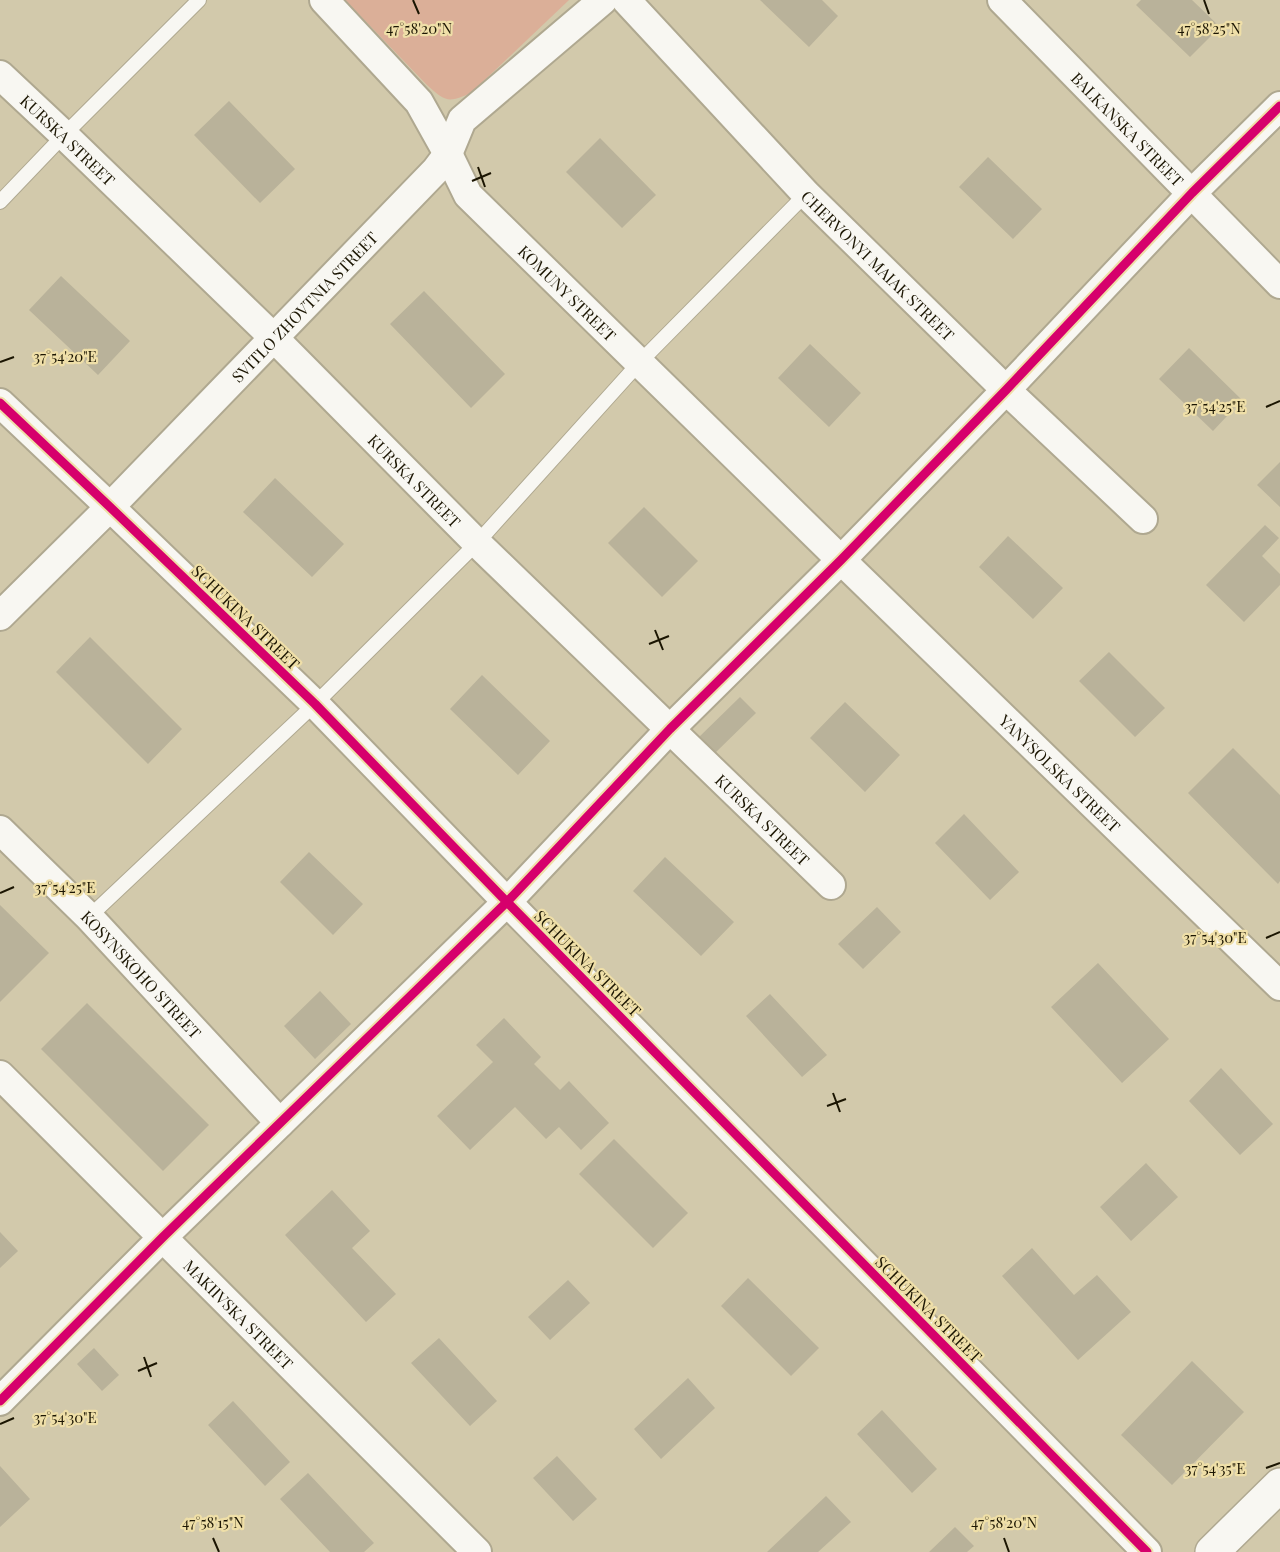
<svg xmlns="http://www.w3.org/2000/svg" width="1280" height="1552" font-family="'Playfair Display',serif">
	<rect width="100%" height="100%" fill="#d2c9ab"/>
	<!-- green -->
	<path fill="#dbaf98" d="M345,0H569L471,93C448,103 446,102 427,85Z"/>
	<!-- building -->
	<path fill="#b9b29a" d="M760,0H822L838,16L809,47Z
		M1141,0H1192L1220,27L1190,57L1136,5Z
		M229,101L295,169L260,203L194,135Z
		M600,138L656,195L622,228L566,172Z
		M988,157L1042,209L1013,239L959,187Z
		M61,276L130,341L98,375L29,310Z
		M424,291L505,374L471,408L390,324Z
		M810,344L861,393L829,427L778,378Z
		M1189,348L1242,400L1213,431L1159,379Z
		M1280,462V507L1257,485Z
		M275,478L344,544L312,577L243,512Z
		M644,507L698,561L662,597L608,543Z
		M1265,525L1279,538L1262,556L1280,574V585L1244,622L1206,585Z
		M1008,536L1063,588L1033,619L979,567Z
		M90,637L182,729L148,764L56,672Z
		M1109,652L1165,708L1135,737L1079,681Z
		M482,675L550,741L518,775L450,709Z
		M740,697L756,713L713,755L697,739Z
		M845,702L900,755L865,792L810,738Z
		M1233,748L1280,795V881L1278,884L1188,793Z
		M964,814L1019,872L990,900L935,843Z
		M309,852L363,904L333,935L280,882Z
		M665,857L734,922L701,956L633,891Z
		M0,905L49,953L0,1002Z
		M877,907L901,932L863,969L838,944Z
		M1098,963L1169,1039L1122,1083L1051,1007Z
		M320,991L351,1024L315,1059L284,1026Z
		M770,994L827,1055L802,1077L746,1016Z
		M87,1003L209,1125L163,1171L41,1049Z
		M504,1018L541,1057L534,1064L560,1090L569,1081L609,1123L581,1150L559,1127L546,1139L515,1107L470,1150L437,1116L493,1062L476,1045Z
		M1221,1068L1273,1124L1240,1155L1189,1101Z
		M614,1139L688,1213L653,1248L579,1174Z
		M1146,1163L1178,1197L1131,1241L1100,1207Z
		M332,1190L370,1231L352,1248L396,1294L366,1322L285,1235Z
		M0,1232L18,1251L0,1268Z
		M1032,1248L1074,1295L1097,1275L1131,1312L1078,1360L1002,1276Z
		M748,1278L819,1348L791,1376L721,1306Z
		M568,1280L590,1303L550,1340L528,1317Z
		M439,1338L497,1401L470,1426L411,1363Z
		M94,1348L119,1375L102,1391L77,1364Z
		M1192,1361L1244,1412L1172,1485L1121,1435Z
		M688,1378L715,1408L661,1459L634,1429Z
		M233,1401L290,1462L265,1486L208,1425Z
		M882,1410L937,1469L912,1493L857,1434Z
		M557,1456L597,1499L573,1521L533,1478Z
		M0,1466L30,1499L0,1527Z
		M308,1473L374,1543L364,1552H330L280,1499Z
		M826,1496L851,1522L818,1552H767Z
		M955,1527L974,1546L967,1552H929Z"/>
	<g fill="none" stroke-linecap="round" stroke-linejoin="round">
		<defs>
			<path id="lane" d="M0,202L64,135L199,0
				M89,917L315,704L477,543L640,362L806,194"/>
			<g id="street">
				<path id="s1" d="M324,0L419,102L448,154L468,195L841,560L1280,986"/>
				<path id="s2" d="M626,0L806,194L1006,390L1143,519"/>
				<path id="s3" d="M1002,0L1280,284"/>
				<path id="s4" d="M0,75L64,135L274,338L477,543L831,885"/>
				<path d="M0,403L110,507L315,704L507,902L1147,1552"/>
				<path id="s5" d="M0,616L110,507L436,170L448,154L462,120L603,0"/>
				<path id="s6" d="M0,830L89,917L280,1123"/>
				<path id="s7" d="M0,1075L477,1552"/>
				<path d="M0,1401L163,1237L507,902L670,729L841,560L1006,390L1192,193L1280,106"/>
			</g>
			<path id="secondary" d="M1212,1552L1280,1485"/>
		</defs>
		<!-- lane casing -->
		<use href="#lane" stroke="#afa890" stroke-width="16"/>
		<!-- street casing -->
		<use href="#street" stroke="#afa890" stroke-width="32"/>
		<!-- secondary casing -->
		<use href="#secondary" stroke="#afa890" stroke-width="36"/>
		<!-- lane -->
		<use href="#lane" stroke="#f8f7f2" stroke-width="14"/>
		<!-- street -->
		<use href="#street" stroke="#f8f7f2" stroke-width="28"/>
		<!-- secondary -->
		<use href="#secondary" stroke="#f8f7f2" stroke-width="33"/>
		<defs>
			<path id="cycleway" d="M0,403L110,507L315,704L507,902L1147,1552
				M0,1401L163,1237L507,902L670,729L841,560L1006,390L1192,193L1280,106"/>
		</defs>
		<!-- cycleway casing -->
		<use href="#cycleway" stroke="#efdfa8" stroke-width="13"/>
		<!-- cycleway -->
		<use href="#cycleway" stroke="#d6006c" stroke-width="9"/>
	</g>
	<!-- ticks -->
	<path fill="none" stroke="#1b1502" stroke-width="2" d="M413,0L419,14M1204,0L1209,14M478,167L485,187M472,181L491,173M0,362L14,357M1266,407L1280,401M655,630L663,650M649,644L669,636M0,893L14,887M1266,938L1280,932M833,1093L840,1112M827,1106L846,1099M144,1357L151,1377M138,1371L157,1363M0,1424L14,1418M1266,1468L1280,1463M213,1538L219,1552M1004,1538L1009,1552"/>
	<g text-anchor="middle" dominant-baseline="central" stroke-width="4.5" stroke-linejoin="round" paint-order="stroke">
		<!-- street labels -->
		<g font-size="16" fill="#1b1502" stroke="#efdfa8">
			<text stroke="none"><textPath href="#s3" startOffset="180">BALKANSKA STREET</textPath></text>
			<text stroke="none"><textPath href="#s4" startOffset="94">KURSKA STREET</textPath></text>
			<text stroke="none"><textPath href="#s2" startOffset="366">CHERVONYI MAIAK STREET</textPath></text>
			<text stroke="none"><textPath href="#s1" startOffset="384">KOMUNY STREET</textPath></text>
			<text stroke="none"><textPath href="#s5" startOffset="434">SVITLO ZHOVTNIA STREET</textPath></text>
			<text stroke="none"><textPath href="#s4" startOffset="580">KURSKA STREET</textPath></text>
			<text transform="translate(246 617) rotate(44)">SCHUKINA STREET</text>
			<text stroke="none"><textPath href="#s1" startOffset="1072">YANYSOLSKA STREET</textPath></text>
			<text stroke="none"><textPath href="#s4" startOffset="1066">KURSKA STREET</textPath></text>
			<text transform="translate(588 963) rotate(45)">SCHUKINA STREET</text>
			<text stroke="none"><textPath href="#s6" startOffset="202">KOSYNSKOHO STREET</textPath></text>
			<text transform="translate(929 1309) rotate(45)">SCHUKINA STREET</text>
			<text stroke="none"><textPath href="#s7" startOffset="338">MAKIIVSKA STREET</textPath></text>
		</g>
	</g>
	<g font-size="15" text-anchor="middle" fill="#1b1502" stroke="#efdfa8" stroke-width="4.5" stroke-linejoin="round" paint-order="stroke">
		<text x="419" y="34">47°58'20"N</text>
		<text x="1209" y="34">47°58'25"N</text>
		<text x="65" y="362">37°54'20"E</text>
		<text x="1215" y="412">37°54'25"E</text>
		<text x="65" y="893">37°54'25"E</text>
		<text x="1215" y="943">37°54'30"E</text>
		<text x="65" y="1423">37°54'30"E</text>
		<text x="1215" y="1474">37°54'35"E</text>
		<text x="213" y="1528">47°58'15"N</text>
		<text x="1004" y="1528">47°58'20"N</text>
	</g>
</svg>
